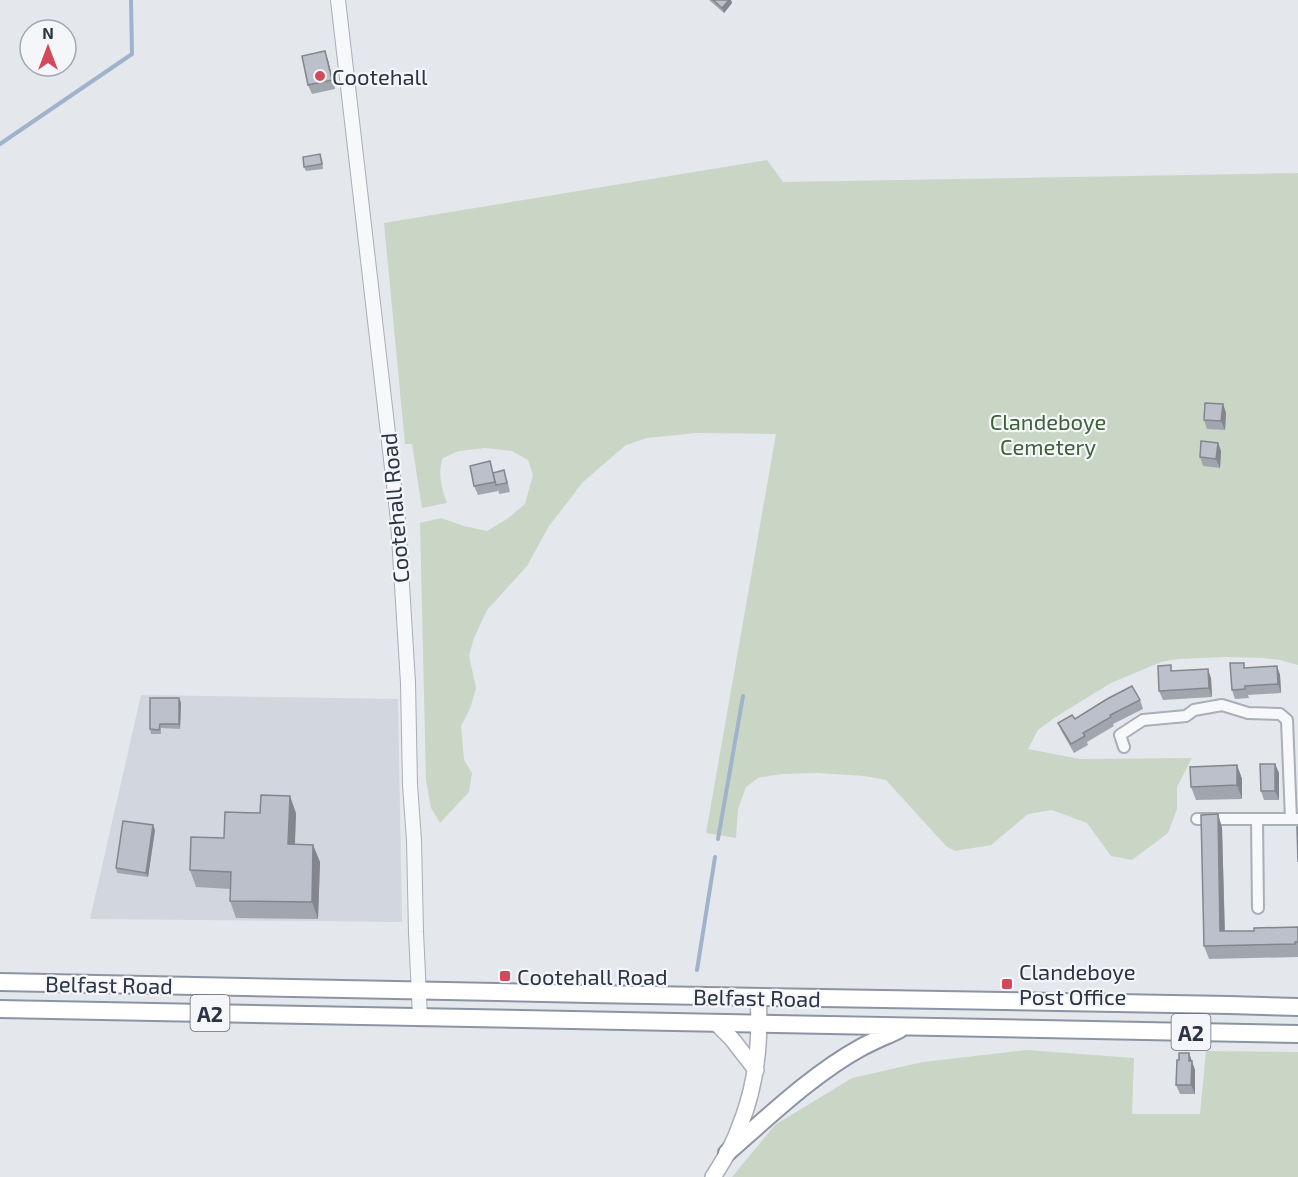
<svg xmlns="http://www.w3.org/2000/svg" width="1298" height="1177" font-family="'Exo 2',sans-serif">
	<rect width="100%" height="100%" fill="#e4e7ec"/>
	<!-- built -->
	<path fill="#d2d6de" d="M141,695L398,699L402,922L90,919Z"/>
	<!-- green -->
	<path fill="#c9d6c5" d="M767,160L783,182L1298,173V665L1280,660L1263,658L1225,657L1178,659L1161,662L1111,683L1054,718L1038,730L1028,749L1080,759L1192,758L1177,787V809L1168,833L1132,860L1111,856L1087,823L1052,810L1028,814L991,845L955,851L946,846L886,780L865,776L818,773L781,774L758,778L746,787L738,809L736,838L706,833L776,434L697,433L647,438L626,445L583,482L549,526L527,566L487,610L474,638L469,656L476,688L470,709L461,726L464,760L472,773L469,792L440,823L431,808L426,780L420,523L441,518L464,526L487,531L507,519L525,504L533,475L528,460L512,451L485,448L459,451L443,458C437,473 442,489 447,503L422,508L412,444H405L384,223Z
		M1027,1050L1134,1058L1132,1114H1200L1206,1051L1298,1052V1177H732L775,1125L852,1078L923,1062Z"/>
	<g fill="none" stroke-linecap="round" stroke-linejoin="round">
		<!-- stream -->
		<path stroke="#9fb4cc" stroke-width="4" d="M0,144L132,54L131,0
			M718,839L743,696
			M697,970L715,857"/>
		<defs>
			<path id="minor" d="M1124,747L1120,735L1143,720L1186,716L1194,710L1222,705L1248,713L1280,714L1287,720L1291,819
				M1197,819H1298
				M1257,819L1258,908"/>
			<path id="tertiary" d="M338,0L398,520L408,683L410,785L414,840L416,932L420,1017"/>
			<path id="secondary" d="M716,1023L732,1039L756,1070
				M713,1177C723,1161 733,1146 739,1128C756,1087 761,1042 758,997"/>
			<path id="trunk" d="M0,982L590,994L1229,1005L1298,1007
				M0,1009L1298,1034
				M727,1153C768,1117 814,1073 862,1047C875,1040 888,1035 900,1029"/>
		</defs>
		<!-- minor casing -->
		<use href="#minor" stroke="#a9aeb7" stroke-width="14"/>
		<!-- tertiary casing -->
		<use href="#tertiary" stroke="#a9aeb7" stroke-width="16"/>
		<!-- secondary casing -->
		<use href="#secondary" stroke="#a9aeb7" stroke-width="18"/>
		<!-- trunk casing -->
		<use href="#trunk" stroke="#8b94a3" stroke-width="20"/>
		<!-- minor -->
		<use href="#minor" stroke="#f7f8fa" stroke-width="10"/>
		<!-- tertiary -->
		<use href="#tertiary" stroke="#f7f8fa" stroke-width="14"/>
		<!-- secondary -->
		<use href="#secondary" stroke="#fff" stroke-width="15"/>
		<!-- trunk -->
		<use href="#trunk" stroke="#fff" stroke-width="16"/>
	</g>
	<!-- wall -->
	<path fill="#a1a5ae" d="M709,0H731L732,3L724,13Z
		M328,60L335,89L312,94L308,85Z
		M322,159L323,169L306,171L304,167Z
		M1223,404L1226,413L1225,430L1207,429L1204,420Z
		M1218,443L1221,451L1220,468L1203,466L1200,457Z
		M494,473L507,479L510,492L499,494L498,489V491L478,495L474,486Z
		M1277,666L1280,675L1281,693L1248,695L1249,698L1235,699L1232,690L1246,668Z
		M1173,671L1211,678L1212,697L1163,700L1159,691Z
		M179,698L181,703L180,729L161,728V734H151L150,729Z
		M1140,700L1143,709L1113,724L1114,726L1087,742L1088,745L1074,753L1062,732L1058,723Z
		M1275,764L1279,773V800H1264L1261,791Z
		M1237,765L1242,779V799L1196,800L1191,787Z
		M296,813L295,845H313L320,862L318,919L236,918L230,901V889L196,887L190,870L224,838Z
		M1218,814L1222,828L1225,931H1254L1298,927V957L1209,959L1204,946Z
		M155,830L148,877L117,873L116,868Z
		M1189,1053L1195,1070V1094H1180L1176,1085L1179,1060Z"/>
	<!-- shaded-wall -->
	<path fill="#83868d" d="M729,0H731L732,3L724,13L722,8Z
		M325,51L328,60L335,89L332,80Z
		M1223,404L1226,413L1225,430L1221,421Z
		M1218,443L1221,451L1220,468L1216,459Z
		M1277,666L1280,675L1281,693L1278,684Z
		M1208,669L1211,678L1212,697L1209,688Z
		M179,698L181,703L180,729L179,724Z
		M1275,764L1279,773V800L1275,791Z
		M1237,765L1242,779V799L1237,785Z
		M290,796L296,813L294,862L288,844Z
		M1218,814L1222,828L1225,945L1220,931Z
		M153,825L155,830L148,877L146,873Z
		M313,845L320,862L318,919L312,902Z
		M1189,1053L1195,1070V1094L1191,1085Z"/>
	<!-- building -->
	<path fill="#bbc0ca" stroke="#83868d" stroke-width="1.5" d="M713,0H729L722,8Z
		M325,51L332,80L308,85L302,56Z
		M320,154L322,164L304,167L303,157Z
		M1205,403L1223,404L1221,421L1204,420Z
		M1201,441L1218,443L1216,459L1200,457Z
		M490,461L495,482L474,486L470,466Z
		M504,470L507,483L496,485L493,473Z
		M1230,663H1244V668L1277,666L1278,684L1245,686V689L1232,690Z
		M1171,665V671L1208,669L1209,688L1159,691L1158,666Z
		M1132,686L1140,700L1110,715L1111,717L1083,733L1085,736L1071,744L1058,723L1072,715L1075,719L1107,699Z
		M150,698H179V724H160L159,730L150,729Z
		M1260,764H1275V791H1261Z
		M1237,765V785L1191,787L1190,767Z
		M261,795L290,796L288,844L313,845L312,902L230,901L231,872L190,870L191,837L224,838L225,812L260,813Z
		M1218,814L1220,931H1254V928L1298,927V942H1295V944L1204,946L1201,815Z
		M123,821L153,825L146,873L116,868Z
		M1297,827H1298V862Z
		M1179,1053H1189V1061H1192L1191,1085H1176L1177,1060H1179Z"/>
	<!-- markers -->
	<g fill="#d1495b" stroke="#f4f6f9" stroke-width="2">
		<circle cx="320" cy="76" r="6"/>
		<rect x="499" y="970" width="12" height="12" rx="3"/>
		<rect x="1001" y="978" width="12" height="12" rx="3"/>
	</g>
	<g text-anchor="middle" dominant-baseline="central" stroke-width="4.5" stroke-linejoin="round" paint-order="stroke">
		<!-- shield labels -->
		<g fill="#f4f6f9" stroke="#676e7b" stroke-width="1.5">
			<rect x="190.5" y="995" width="39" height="36" rx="4.5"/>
			<rect x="1171.5" y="1014" width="39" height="36" rx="4.5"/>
		</g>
		<g font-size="21" font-weight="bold" fill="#2b3445">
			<text x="210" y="1013">A2</text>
			<text x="1191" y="1032">A2</text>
		</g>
		<!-- poi labels -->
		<g font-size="22" fill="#2b3445" stroke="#f4f6f9" text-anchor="start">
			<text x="332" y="76">Cootehall</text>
			<text x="1019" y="971">Clandeboye<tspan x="1019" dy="25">Post Office</tspan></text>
			<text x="517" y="976">Cootehall Road</text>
		</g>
		<!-- park labels -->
		<g font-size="22" fill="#3f6138" stroke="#f4f6f9">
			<text x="1048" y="421">Clandeboye<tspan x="1048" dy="25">Cemetery</tspan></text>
		</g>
		<!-- street labels -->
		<g font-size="22" fill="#2b3445" stroke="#f4f6f9">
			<text transform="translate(394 508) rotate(-95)">Cootehall Road</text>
			<text transform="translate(109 984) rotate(1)">Belfast Road</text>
			<text transform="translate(757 997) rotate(1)">Belfast Road</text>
		</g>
	</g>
	<!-- north arrow -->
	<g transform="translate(48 48)"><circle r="28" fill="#f4f6f9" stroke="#a4a8b1" stroke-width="1.5"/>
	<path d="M0-4.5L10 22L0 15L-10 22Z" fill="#d1495b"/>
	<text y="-9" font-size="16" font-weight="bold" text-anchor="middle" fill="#2b3445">N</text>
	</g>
</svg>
